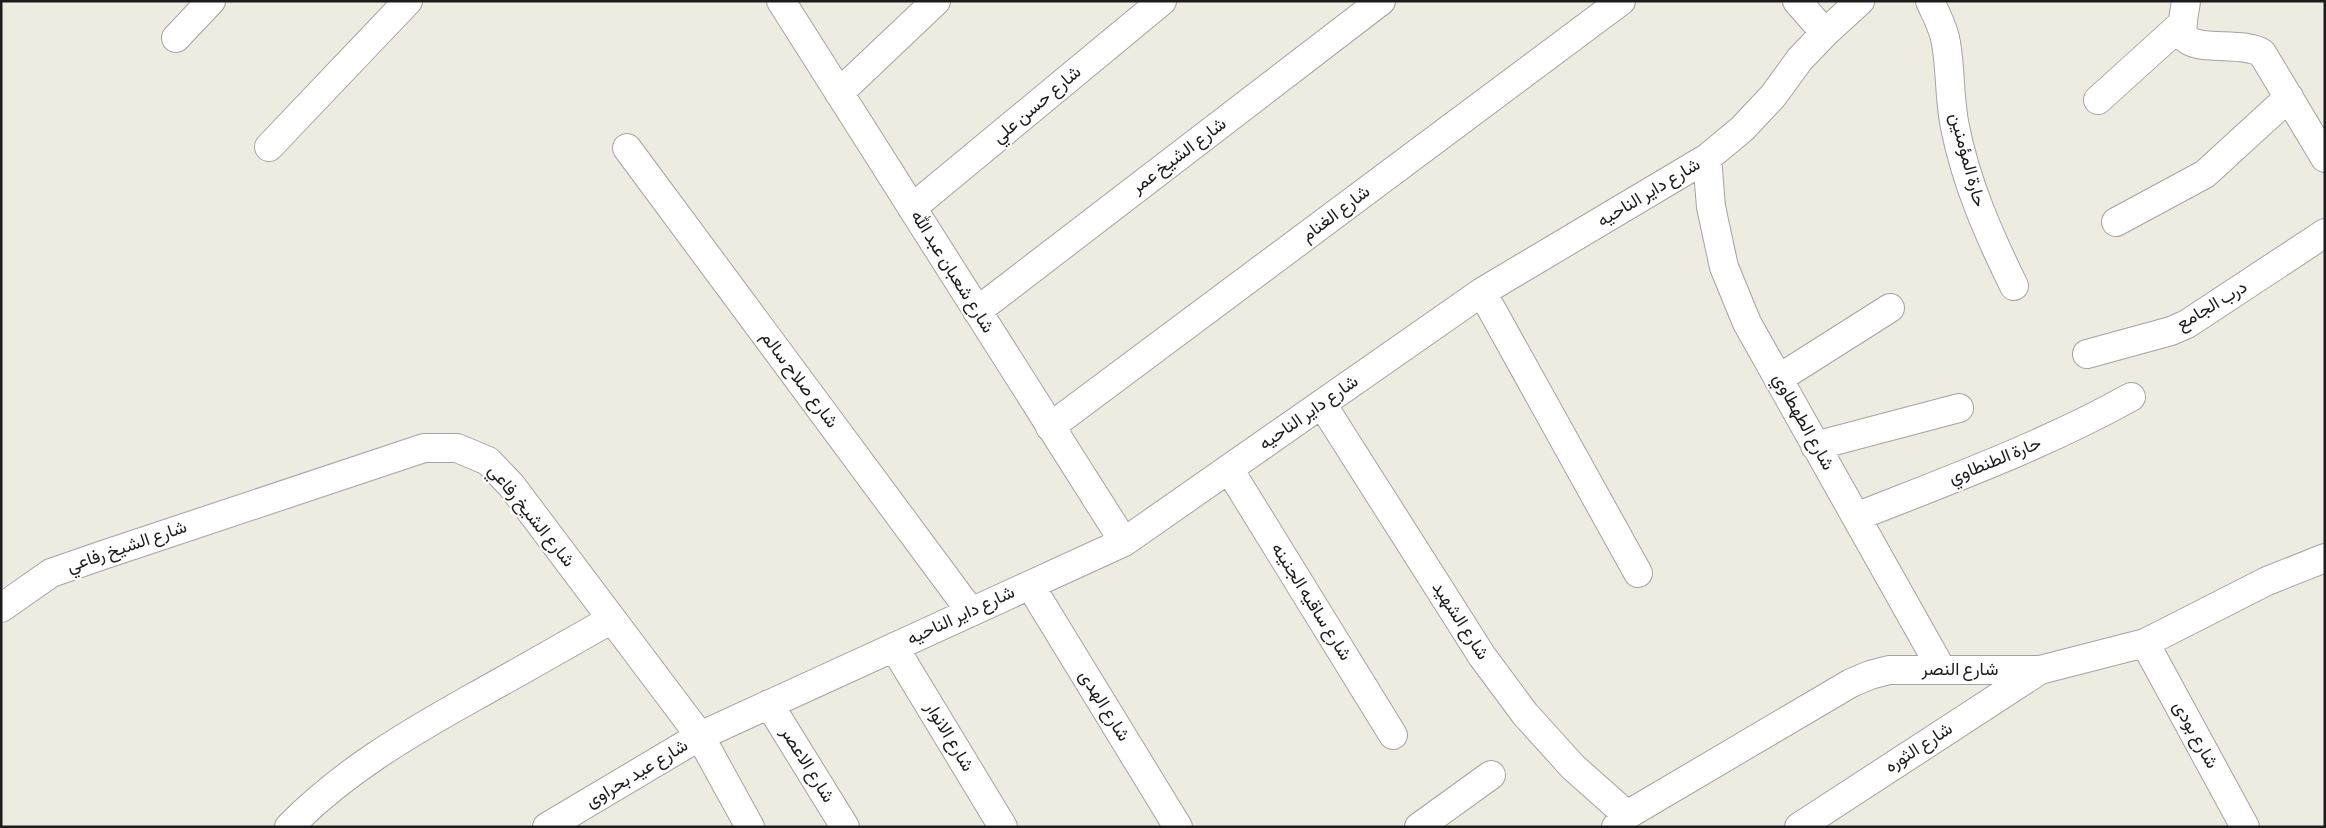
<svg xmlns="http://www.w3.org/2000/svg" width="2326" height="828" font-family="'Alegreya Sans',Vazirmatn,sans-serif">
	<rect width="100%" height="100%" fill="#eeebe1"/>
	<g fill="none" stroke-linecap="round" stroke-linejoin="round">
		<defs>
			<path id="street" d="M781,1L1124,542
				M1797,1L1825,33
				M1930,1C1936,15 1944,28 1946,43C1951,71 1949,99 1955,127C1966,183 1989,235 2014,286
				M2186,1C2185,10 2181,24 2183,33C2188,54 2242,40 2262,53L2325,158
				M176,38L211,1
				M839,93L936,1
				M2098,100L2183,23
				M269,147L408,1
				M627,148L971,612
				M1707,158L1711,207L1724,267L1747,323L1942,670
				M912,208L1162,1
				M2116,222L2205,174L2289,97
				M1482,292L1638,573
				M977,311L1381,1
				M2087,354L2171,331L2187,324L2325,233
				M1778,379L1890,308
				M1322,404L1482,656L1525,714L1573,767L1627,815
				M1050,427L1621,1
				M1815,446L1959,408
				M1229,469L1393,735
				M1856,517C1949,480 2043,446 2131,397
				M1030,585L1178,827
				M1,608L51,573L103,555L424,448H457L488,461L511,485L700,736L750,827
				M2145,643L2245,827
				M894,647L1003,827
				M769,704L845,827
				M289,827C343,772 406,735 472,698C519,672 566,645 612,619
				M547,827L700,736L1124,542L1482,292L1707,158L1742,129L1773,96L1800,59L1825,33L1860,1
				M1419,827L1491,775
				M1616,827L1627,815L1851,683L1870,675L1889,670H2040L2145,643L2267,581L2325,558
				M1799,827L2040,670"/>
		</defs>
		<!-- street casing -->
		<use href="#street" stroke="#a3a3a3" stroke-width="30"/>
		<!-- street -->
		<use href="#street" stroke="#fff" stroke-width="28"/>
	</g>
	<g text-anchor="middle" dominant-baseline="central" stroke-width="4.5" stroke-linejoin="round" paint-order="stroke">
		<!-- street labels -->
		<g font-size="18" fill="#1c1c1c" stroke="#fff">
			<text transform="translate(1037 105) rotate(-40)">شارع حسن علي</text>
			<text transform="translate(1179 156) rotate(-37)">شارع الشيخ عمر</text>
			<text transform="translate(1967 160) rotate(75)">حارة المؤمنين</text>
			<text transform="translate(1649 193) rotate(-31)">شارع داير الناحيه</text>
			<text transform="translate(1336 214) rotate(-37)">شارع الغنام</text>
			<text transform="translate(952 272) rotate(58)">شارع شعبان عبد الله</text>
			<text transform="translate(2212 306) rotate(-31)">درب الجامع</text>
			<text transform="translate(799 380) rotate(53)">شارع صلاح سالم</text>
			<text transform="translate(1309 413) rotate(-35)">شارع داير الناحيه</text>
			<text transform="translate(1803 422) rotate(61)">شارع الطهطاوي</text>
			<text transform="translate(1995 461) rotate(-22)">حارة الطنطاوي</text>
			<text transform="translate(531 516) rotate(51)">شارع الشيخ رفاعي</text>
			<text transform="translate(127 547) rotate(-19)">شارع الشيخ رفاعي</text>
			<text transform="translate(1311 602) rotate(58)">شارع ساقيه الجنينه</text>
			<text transform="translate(961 616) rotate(-25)">شارع داير الناحيه</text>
			<text transform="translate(1460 621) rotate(57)">شارع الشهيد</text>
			<text x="1960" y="670">شارع النصر</text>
			<text transform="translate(1104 706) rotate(58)">شارع الهدى</text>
			<text transform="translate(2195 735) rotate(61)">شارع بودى</text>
			<text transform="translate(949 737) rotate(59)">شارع الانوار</text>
			<text transform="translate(1919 748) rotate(-33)">شارع الثوره</text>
			<text transform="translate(807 765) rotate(58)">شارع الاعصر</text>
			<text transform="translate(637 774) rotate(-31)">شارع عيد بحراوى</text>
		</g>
	</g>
	<!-- border -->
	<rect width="2326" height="828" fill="none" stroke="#1c1c1c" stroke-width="5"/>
</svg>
